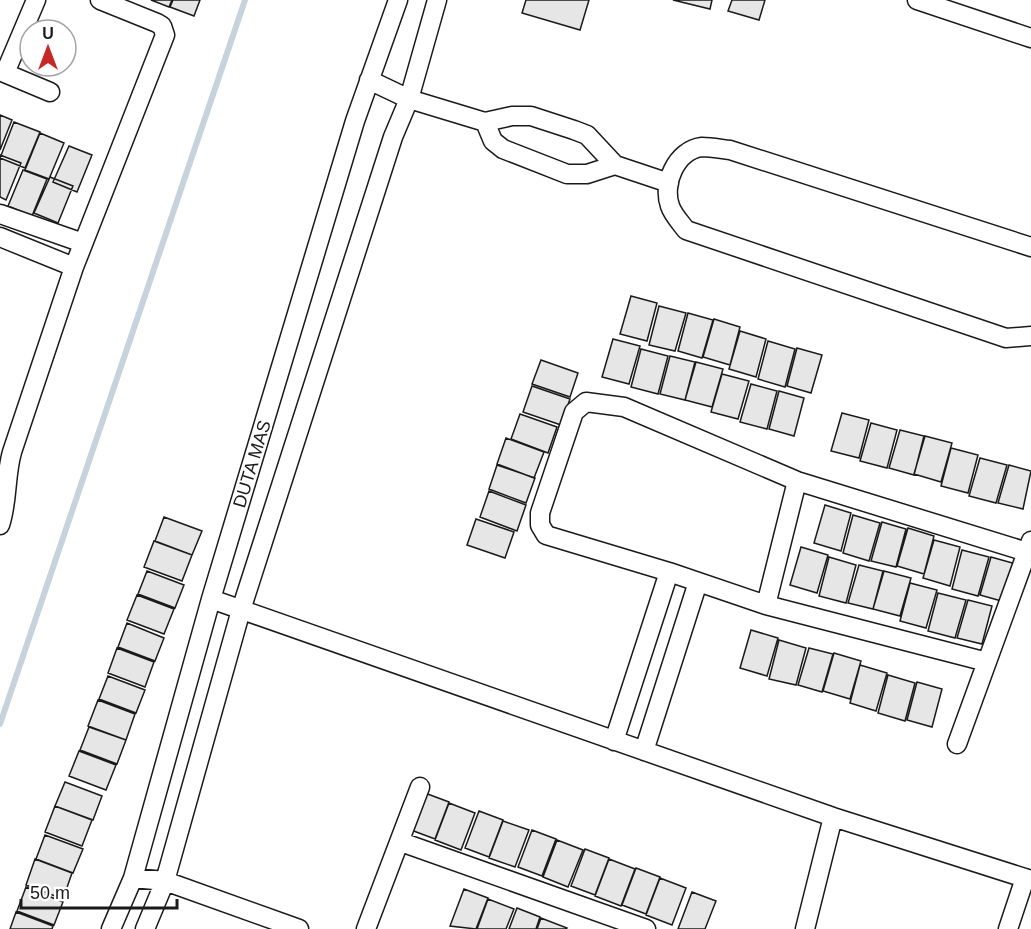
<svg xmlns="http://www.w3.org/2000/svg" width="1031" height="929" font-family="Helvetica,sans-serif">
	<rect width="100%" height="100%" fill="#fff"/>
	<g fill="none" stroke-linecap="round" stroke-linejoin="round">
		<!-- stream -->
		<path stroke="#c6d2dc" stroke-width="6" d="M0,724L245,0"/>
	</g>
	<!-- building -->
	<path fill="#e6e6e6" stroke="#1a1a1a" stroke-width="1.5" d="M151,0H172L169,7Z
		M173,0H200L194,16L170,7Z
		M526,0H589L580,30L522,13Z
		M673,0H712L710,9Z
		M732,0H765L759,20L728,11Z
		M0,115L12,120L0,150Z
		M14,122L40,132L25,168L0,158Z
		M40,133L64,143L49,179L25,170Z
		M69,146L92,155L77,192L53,182Z
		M0,155L21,163L6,200L0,197Z
		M23,170L47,179L32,216L8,206Z
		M50,177L73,186L58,223L34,213Z
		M631,296L657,303L647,341L620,334Z
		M659,306L686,313L675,351L649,345Z
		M688,313L713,320L702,358L678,351Z
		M714,319L740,327L730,365L703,357Z
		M740,331L766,339L756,377L729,369Z
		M613,339L640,346L629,384L602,377Z
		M768,341L795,349L785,387L758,379Z
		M797,348L822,355L811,393L787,386Z
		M641,349L668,356L658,394L631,387Z
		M670,356L695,362L685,400L660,394Z
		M541,360L578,373L570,397L532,384Z
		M696,362L723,369L712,407L685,400Z
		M722,374L749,381L738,419L711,412Z
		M751,384L777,391L767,429L740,422Z
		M532,386L570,399L561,425L523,412Z
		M779,391L804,398L794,436L769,429Z
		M842,413L869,420L859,458L831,451Z
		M520,414L557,427L548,453L511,439Z
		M871,423L897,430L887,468L860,461Z
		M900,430L924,436L914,475L889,468Z
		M925,436L952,443L941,482L914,474Z
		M506,438L544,452L534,478L497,464Z
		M951,448L978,455L968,493L941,486Z
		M980,458L1007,465L996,503L969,496Z
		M497,465L535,478L526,503L489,489Z
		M1009,465L1031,471L1023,509L998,503Z
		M489,491L526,505L517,531L480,517Z
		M825,505L851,513L841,551L814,543Z
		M853,515L880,523L869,561L843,553Z
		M164,517L202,531L192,555L155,541Z
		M476,519L514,532L505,558L467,545Z
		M882,522L906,529L896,567L871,561Z
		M908,528L934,536L924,574L897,566Z
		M934,540L960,547L950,586L923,578Z
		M154,541L192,555L182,581L144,567Z
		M801,547L828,555L817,593L790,585Z
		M962,550L989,557L978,596L952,589Z
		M829,557L856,565L846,603L819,596Z
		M991,557L1016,564L1005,602L980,595Z
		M859,565L883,571L873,609L848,603Z
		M147,571L184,585L175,608L138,594Z
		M884,571L911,578L900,616L873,609Z
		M910,583L937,590L926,628L900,621Z
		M938,593L966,600L955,638L928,631Z
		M137,595L174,609L164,634L127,620Z
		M968,600L992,606L982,644L957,638Z
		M127,623L164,638L155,661L118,647Z
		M751,630L778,638L767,676L740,668Z
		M779,640L806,648L796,685L769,679Z
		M117,648L154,662L145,687L108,673Z
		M809,648L833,654L822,692L798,685Z
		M834,653L861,661L850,699L823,691Z
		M860,665L887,673L876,711L850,703Z
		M888,675L915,683L905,721L878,713Z
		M108,676L145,690L136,713L99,699Z
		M917,682L942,689L932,727L907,720Z
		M98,700L135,714L126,740L88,726Z
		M89,727L126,740L117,764L80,750Z
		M79,751L116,765L106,790L69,776Z
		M65,782L102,796L93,820L55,806Z
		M425,793L449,802L435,839L411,830Z
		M449,803L475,813L461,850L435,840Z
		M55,806L92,820L82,846L45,832Z
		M479,811L503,820L489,857L465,848Z
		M503,821L529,830L515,867L489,858Z
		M532,830L556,839L542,876L518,867Z
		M45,835L83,849L73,873L36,859Z
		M557,840L583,850L568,887L543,877Z
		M585,849L609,858L595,895L571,886Z
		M35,859L72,873L63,899L26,885Z
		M609,859L635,869L621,906L595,896Z
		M636,868L660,877L646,914L622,905Z
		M660,878L686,888L672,925L646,915Z
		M26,887L63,902L54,925L17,911Z
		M464,889L488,898L476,929L450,926Z
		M692,892L716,901L705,929H678Z
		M488,899L514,909L506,929H477Z
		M517,908L540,917L536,929H509Z
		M16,912L53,926L52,929H10Z
		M541,918L567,928L566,929H537Z"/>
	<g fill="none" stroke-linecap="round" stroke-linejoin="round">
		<defs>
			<path id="street" d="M917,0L1031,38
				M0,71L50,92
				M5,73L36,0
				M369,80L409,99L485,122
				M615,165L587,174H567L503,149L493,141L485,122L512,116H531L574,130L587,135L615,165L669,183
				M0,214L83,243
				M0,237L74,267
				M1031,247L730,150C721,149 711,147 702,147C676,150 662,184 670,206C673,215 681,223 686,230L1006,338L1031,336
				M0,525C8,501 5,477 12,452L74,267L165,35L162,26L157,23L100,0
				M211,599L833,817L1031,880
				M766,605L797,481
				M987,662L766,605L669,572L546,535L540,525V513L574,412L586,402L624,407L797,481L1027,552
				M614,741L669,572
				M957,744L1031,541
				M644,751L698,582
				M401,842L646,929
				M133,878L165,881L299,929
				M111,929L133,878L211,599L355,121L398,0
				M145,929L165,881L241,610L393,137L409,99L437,0
				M366,929L420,787
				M805,929L833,817
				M1008,929L1025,878"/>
		</defs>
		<!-- street casing -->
		<use href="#street" stroke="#1a1a1a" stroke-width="21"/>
		<!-- street -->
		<use href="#street" stroke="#fff" stroke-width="18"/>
	</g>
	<g text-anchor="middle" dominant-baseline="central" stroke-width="4.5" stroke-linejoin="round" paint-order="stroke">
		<!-- street labels -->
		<g font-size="18" fill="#1a1a1a" stroke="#fff">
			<text transform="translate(252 464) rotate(-73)">DUTA MAS</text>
		</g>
	</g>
	<!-- north arrow -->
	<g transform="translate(48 48)"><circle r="28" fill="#ffffff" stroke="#a3a3a3" stroke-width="1.5"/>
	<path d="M0-4.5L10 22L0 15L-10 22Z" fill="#c62828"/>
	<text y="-9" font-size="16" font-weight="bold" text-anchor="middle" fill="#1a1a1a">U</text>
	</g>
	<!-- scale -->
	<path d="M21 899v9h156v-9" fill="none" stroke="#1a1a1a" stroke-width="3"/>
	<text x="30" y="899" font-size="18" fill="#1a1a1a" stroke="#ffffff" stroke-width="4.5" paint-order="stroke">50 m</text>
</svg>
